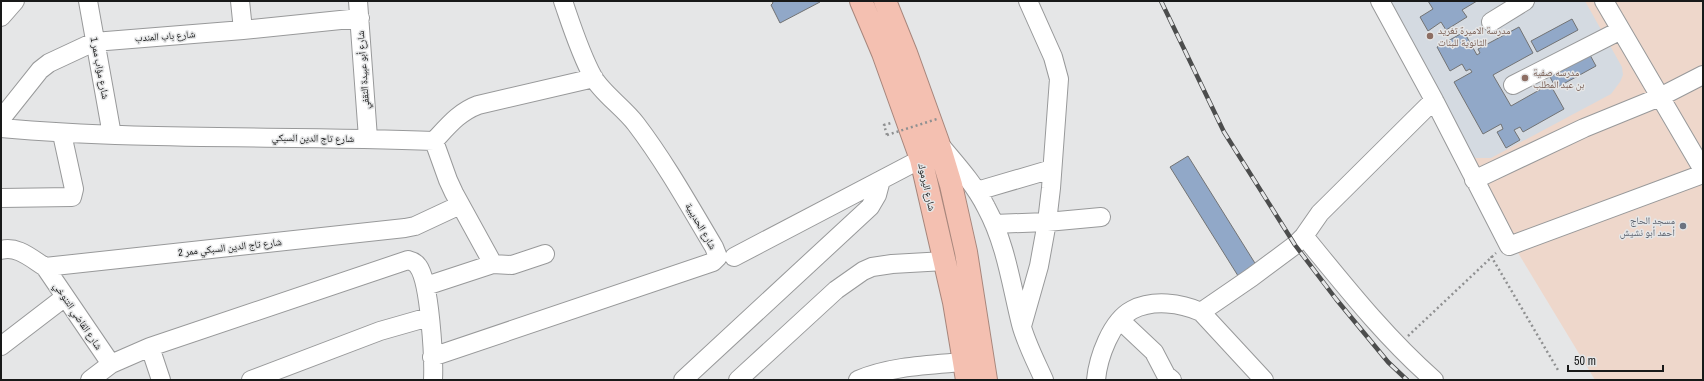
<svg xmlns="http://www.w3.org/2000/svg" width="1704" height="381" font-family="'Archivo Narrow','Noto Naskh Arabic',sans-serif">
	<rect width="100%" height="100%" fill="#e5e6e7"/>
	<!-- commercial -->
	<path fill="#eed7cb" d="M1387,1H1703V380H1595L1503,228Z"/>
	<!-- built -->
	<path fill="#d4dae1" d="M1389,1H1585L1622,67L1623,75L1620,82L1611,94L1491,158H1476L1470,155Z"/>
	<!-- building -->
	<path fill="#91a8c8" stroke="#727374" d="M772,1H819L820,2L780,23L771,5L773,3Z
		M1428,1H1477L1462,10L1467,17L1446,30L1441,22L1428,31L1420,17L1433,9Z
		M1572,19L1578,30L1537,52L1531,41Z
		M1519,27L1533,53L1493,75L1511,106L1550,84L1564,109L1523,132L1520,127L1514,130L1520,140L1506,148L1497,132L1503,129L1501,124L1483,134L1454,82L1472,72L1470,69L1466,71L1462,64L1450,71L1437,47L1464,32L1477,55L1480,53L1478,49Z
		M1590,55L1596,66L1556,88L1550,77Z
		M1188,156L1258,268L1240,279L1170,167Z"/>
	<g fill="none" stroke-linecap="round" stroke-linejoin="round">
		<defs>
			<path id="minor" d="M88,1L112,135
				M240,1L243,30
				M358,1L368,138
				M1380,1L1434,100L1509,246L1703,174
				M1604,1L1703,170
				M1,17L15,1
				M1491,22L1525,1
				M1513,85L1621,30
				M1,119L40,70L49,63L94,42L243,30L360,18
				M1,128C145,141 290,135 434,141
				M434,141L448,180L454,193L493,264L512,265L545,254
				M434,141C448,126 459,112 478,105L594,78
				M941,146C957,165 975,185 986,207C1006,244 1011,284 1021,324C1026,343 1036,362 1044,380
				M1474,180L1584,128L1660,97L1703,75
				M977,191L1052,169
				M1,198L72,197L74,189L62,134
				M994,224L1047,222L1101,217
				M1304,236C1345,286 1385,337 1434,380
				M1,250C17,245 32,259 45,267L405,228L415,226L460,205
				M734,257L921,159
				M45,267L111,364
				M426,286L493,264
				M1201,312L1252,277L1295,245L1304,236L1320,213L1434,100
				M1120,320L1154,352L1166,375L1172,380
				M1022,326L1039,266L1047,222L1051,188L1059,79L1053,57L1028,1
				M1,346L65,297
				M150,347L161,380
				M432,357L713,262L718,257L714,247C689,205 665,162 636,124C624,108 602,93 593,77C580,53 572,27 563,1
				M90,380L111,364L150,347L408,260C412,261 416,263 418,266C430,282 434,359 433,380
				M251,380L380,331L429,317
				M683,380L870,207L877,195L881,180
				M738,380L836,290L863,271L872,267L892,264L945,261
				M858,380C890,366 929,365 964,362
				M1096,380C1098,358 1111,321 1132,310C1153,299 1181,303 1201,312L1264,380"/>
			<path id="highway" d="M861,1L883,53L921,159L954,302L967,380
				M885,1L906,53L938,142L951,185L966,252L986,380"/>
		</defs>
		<!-- minor casing -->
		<use href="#minor" stroke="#98999a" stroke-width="20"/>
		<!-- highway casing -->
		<use href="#highway" stroke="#a7867c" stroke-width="24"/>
		<!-- path -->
		<path stroke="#8f9091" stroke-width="2.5" stroke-dasharray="2 3" stroke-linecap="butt" d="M887,135L884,125L891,123
			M1491,256L1558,370
			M1408,336L1496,253"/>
		<!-- minor -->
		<use href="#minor" stroke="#fff" stroke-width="18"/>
		<!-- highway -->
		<use href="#highway" stroke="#f4c0b1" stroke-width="22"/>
		<defs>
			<path id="rail" d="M1161,1L1224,132L1295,245L1336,299L1388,362L1407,380"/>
		</defs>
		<!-- rail casing -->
		<use href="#rail" stroke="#4c4d4d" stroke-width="4.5"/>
		<!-- rail -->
		<use href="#rail" stroke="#e5e6e7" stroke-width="3" stroke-dasharray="9" stroke-linecap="butt"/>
		<!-- path-bridge -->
		<path stroke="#8f9091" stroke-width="2.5" stroke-dasharray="2 3" stroke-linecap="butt" d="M887,135L937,119"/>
	</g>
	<!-- markers -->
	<g fill="#8d6e63" stroke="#e5e6e7" stroke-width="1.5">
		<circle cx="1430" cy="36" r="4"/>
		<circle cx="1525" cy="78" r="4"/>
	</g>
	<circle fill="#6b7280" stroke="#e5e6e7" stroke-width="1.5" cx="1683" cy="226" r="4"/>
	<g text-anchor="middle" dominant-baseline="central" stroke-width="3" stroke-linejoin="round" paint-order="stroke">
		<!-- education labels -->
		<g font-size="10" fill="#785e54" stroke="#e5e6e7" text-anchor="start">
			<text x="1438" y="30">مدرسة الاميرة تغريد<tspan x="1438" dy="12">الثانوية للبنات</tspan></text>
			<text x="1533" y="72">مدرسه صفية<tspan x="1533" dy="12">بن عبد المطلب</tspan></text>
		</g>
		<!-- street labels -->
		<g font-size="10" fill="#181919" stroke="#e5e6e7">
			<text transform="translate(165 36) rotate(-4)">شارع باب المندب</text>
			<text transform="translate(100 68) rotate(79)">شارع مؤاب ممر 1</text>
			<text transform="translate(363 70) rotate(-94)">شارع أبو عبيدة الثقفي</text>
			<text transform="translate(313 138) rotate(1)">شارع تاج الدين السبكي</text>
			<text transform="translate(927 187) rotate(77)">شارع اليرموك</text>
			<text transform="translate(701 226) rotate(60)">شارع الحديبية</text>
			<text transform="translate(230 247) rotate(-6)">شارع تاج الدين السبكي ممر 2</text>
			<text transform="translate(78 316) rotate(56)">شارع القاضي التنوخي</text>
		</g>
		<!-- worship labels -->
		<g font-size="10" fill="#5b616d" stroke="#e5e6e7" text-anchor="end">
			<text x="1675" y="220">مسجد الحاج<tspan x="1675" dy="12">أحمد أبو نشيش</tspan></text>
		</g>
	</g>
	<!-- border -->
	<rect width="1704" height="381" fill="none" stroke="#181919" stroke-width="4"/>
	<!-- scale -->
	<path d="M1568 365v6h95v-6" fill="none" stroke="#181919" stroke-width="2"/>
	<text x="1574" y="365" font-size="12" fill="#181919" stroke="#e5e6e7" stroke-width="3" paint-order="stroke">50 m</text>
</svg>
